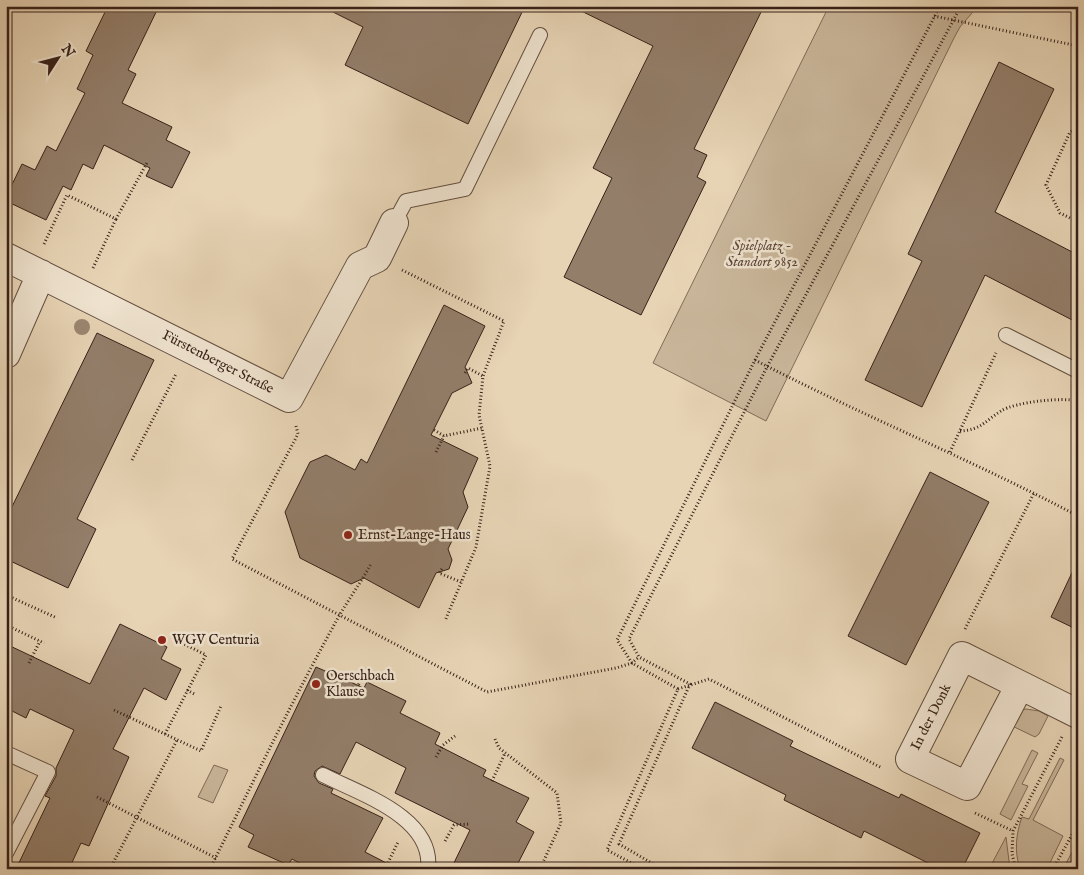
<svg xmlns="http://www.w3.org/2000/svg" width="1084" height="875" font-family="'IM FELL English',serif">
	<rect width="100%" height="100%" fill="#e7d4b5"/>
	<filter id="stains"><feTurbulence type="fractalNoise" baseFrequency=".004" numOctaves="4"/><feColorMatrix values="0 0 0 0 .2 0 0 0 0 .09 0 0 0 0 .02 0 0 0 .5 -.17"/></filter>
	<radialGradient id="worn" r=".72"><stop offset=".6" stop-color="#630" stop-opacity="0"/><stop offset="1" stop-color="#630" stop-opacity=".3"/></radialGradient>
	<!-- green -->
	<path fill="#c9b69a" stroke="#806c59" d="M829,6H978L960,27L954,38L766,421L653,363Z
		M1026,709L1039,711L1048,716L1039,734L1035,737L1008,724L1022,710Z
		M1032,750L1038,753L1022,784L1028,786L1011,820L1000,814Z
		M1060,758L1064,760L1033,820L1063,836L1047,869H1020C1014,851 1016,834 1022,817L1029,819Z
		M214,765L228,770L213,803L198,797Z
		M1006,837L1010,869H989Z
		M1078,841V869H1063Z"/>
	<!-- building -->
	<path fill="#937e6a" stroke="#372118" d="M108,6H159L128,70L136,74L122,103L172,127L166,140L190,152L172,188L146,176L150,168L104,145L93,169L83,164L71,190L63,186L46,220L6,201V197L22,164L35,170L47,146L56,151L85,93L77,89L93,55L86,51Z
		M321,6H525L468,124L345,65L363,27Z
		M571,6H764L694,149L707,155L697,177L706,182L641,315L564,277L612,178L593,168L653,46Z
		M999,62L1054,89L995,212L1078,255V323L985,275L922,407L865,380L922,261L908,254Z
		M444,305L485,326L465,367L472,383L452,393L431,435L478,458L463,492L468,507L448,549L452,560L449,569L436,573L419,608L364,578L351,584L300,558L285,512L310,462L326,455L355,470L361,459L367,463Z
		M97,333L154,360L77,519L96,529L68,588L6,559V519Z
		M930,472L989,502L906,665L848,636Z
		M1078,560V630L1051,617Z
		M120,624L167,647L161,659L181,669L166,700L144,688L113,749L129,757L89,846L81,843L69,869H16L50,798L45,796L56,776V768L74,730L30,709L26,718L6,708V644L90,684Z
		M316,667L364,688L367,682L406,701L400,713L440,733L435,744L486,770L483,776L529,798L516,822L534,832L515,869H451L470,830L395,793L406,768L356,742L340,774L322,766L315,771L314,776L319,783L333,789L331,793L383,818L365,852L398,869H311L292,859L288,865L248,847L254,835L239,827Z
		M715,702L793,741L790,746L899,798L901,794L980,833L962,869H940L864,831L861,838L784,800L786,795L692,748Z"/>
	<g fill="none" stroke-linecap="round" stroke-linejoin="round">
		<defs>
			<path id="lane" d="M394,223L406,201L465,189L540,35
				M1006,335L1078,371
				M6,753L48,772L6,853
				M323,775C360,794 434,817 428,869"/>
			<path id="street" d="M6,257L289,398L360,266L377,258L394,223
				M6,354L41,274
				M1020,685L967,786L910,759L962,656L1078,714"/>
		</defs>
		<!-- lane casing -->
		<use href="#lane" stroke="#634e3f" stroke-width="16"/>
		<!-- street casing -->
		<use href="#street" stroke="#634e3f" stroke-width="30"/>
		<!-- path -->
		<path stroke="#372118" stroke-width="3" stroke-dasharray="1 2.5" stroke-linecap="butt" d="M934,16L1078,46
			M1078,128L1070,132L1046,185L1060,213L1078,222
			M44,244L67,195L116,219L148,161
			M93,268L116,219
			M402,270L504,321L483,376L479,415L490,466L476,547L445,621
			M755,360C861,415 972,460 1078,516
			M465,373L468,368L483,376
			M296,426L298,434L232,559L487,692L616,668L632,663L639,657
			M434,430L444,436L482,428
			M960,431C981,430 985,421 1001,411C1015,402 1062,397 1078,401
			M436,452L444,436
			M950,452L996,353
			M132,460L176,374
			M442,569L439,573L461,582
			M6,595L57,618
			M6,625L44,643
			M965,629L1034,493
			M29,663L40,641
			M678,689L709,679L882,768
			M187,690L196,695
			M352,697L368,667
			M114,710L201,751L221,706
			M165,734L206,655L182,643
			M495,739L499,748L557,793L561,823L540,869
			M436,757L443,745L455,736
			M492,781L505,753
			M97,797L216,858
			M975,813L1013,831
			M445,841L454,825L470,824
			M110,869L177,740
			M210,869C252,784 293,699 339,616C349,599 361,582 371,564
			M385,869L398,842
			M643,869L607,850L678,689L632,663L617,640L755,360L940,6
			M662,869L619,844L690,684L639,657L629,639L767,367L961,6
			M1016,869L1012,854L1013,831L1062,737
			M1053,869L1078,824"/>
		<!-- lane -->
		<use href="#lane" stroke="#efe3cf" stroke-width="14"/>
		<!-- street -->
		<use href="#street" stroke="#efe3cf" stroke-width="28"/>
	</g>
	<!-- trees -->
	<circle fill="#9b8670" cx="82" cy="327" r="8"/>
	<!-- markers -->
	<g fill="#8f2418" stroke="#efe3cf" stroke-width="2">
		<circle cx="348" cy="535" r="5"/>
		<circle cx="162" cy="640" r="5"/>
		<circle cx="316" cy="684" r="5"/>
	</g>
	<g text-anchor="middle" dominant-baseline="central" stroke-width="5" stroke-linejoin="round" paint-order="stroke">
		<!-- park labels -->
		<g font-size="14" font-style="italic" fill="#5c4638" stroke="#efe3cf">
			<text x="762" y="246">Spielplatz -<tspan x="762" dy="16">Standort 9852</tspan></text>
		</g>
		<!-- street labels -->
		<g font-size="14" fill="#372118" stroke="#efe3cf">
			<text transform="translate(218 362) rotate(27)">Fürstenberger Straße</text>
			<text transform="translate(931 717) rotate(-63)">In der Donk</text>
		</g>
		<!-- poi labels -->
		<g font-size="14" fill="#372118" stroke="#efe3cf" text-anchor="start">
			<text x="358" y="535">Ernst-Lange-Haus</text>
			<text x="172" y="640">WGV Centuria</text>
			<text x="326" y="676">Oerschbach<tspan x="326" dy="16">Klause</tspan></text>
		</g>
	</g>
	<!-- margin -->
	<rect width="1084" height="875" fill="none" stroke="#e7d4b5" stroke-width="25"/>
	<rect x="8" y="8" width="1069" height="860" fill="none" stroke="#372118" stroke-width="2.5"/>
	<rect x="12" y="12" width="1059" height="850" fill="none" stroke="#372118"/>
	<!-- north arrow -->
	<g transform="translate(58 58) rotate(54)" stroke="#efe3cf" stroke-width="4" paint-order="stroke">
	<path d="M0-4L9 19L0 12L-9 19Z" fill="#372118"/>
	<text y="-8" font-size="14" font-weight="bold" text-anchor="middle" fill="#372118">N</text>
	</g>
	<rect width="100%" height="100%" filter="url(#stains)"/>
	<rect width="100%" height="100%" fill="url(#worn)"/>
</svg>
